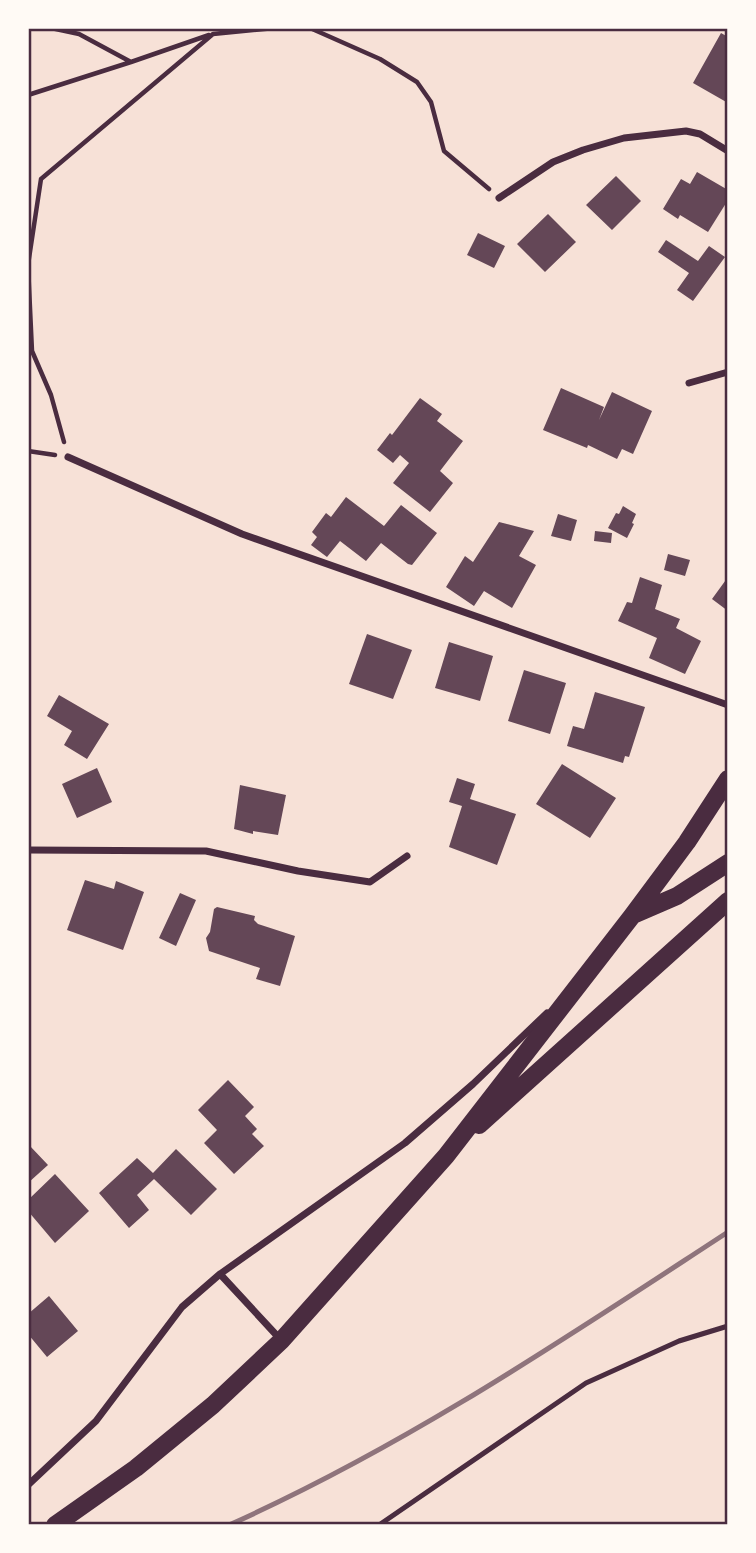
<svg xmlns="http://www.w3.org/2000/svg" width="756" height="1553" font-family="'Work Sans',sans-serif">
	<rect width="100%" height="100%" fill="#f7e1d7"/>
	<!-- building -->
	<path fill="#644757" d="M721,33L728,37V103L693,83Z
		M697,172L728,190V200L708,232L680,215L678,219L663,209L681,179L690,184Z
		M616,176L641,201L612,230L586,205Z
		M548,214L576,242L545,272L517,244Z
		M478,233L505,246L494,268L467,255Z
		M666,240L698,261L709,246L725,257L693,301L677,290L689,273L658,252Z
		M561,388L604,407L599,420L612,392L652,411L633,454L622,449L617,459L588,445L587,448L543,430Z
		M420,398L442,414L437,421L463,441L440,471L453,483L430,512L393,483L409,463L400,455L393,463L377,450L390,433L392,435Z
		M346,497L384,526L401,505L437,533L412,565L408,564L381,543L366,561L340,541L327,557L311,545L317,537L312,532L326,513L331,517Z
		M623,506L636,514L632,523L634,524L627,538L608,528L616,513L619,514Z
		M558,514L577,520L571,541L551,536Z
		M499,522L534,531L519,556L536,565L512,608L484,591L474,606L446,587L465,556L473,562Z
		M595,531L612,533L611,543L594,541Z
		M668,554L690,560L685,576L664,570Z
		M640,577L662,585L655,609L680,619L676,628L701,641L685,674L649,658L657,638L618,621L627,602L632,603Z
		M728,577V611L712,599Z
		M367,634L412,650L393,699L349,684Z
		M449,642L493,656L480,701L435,688Z
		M524,670L566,683L550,734L508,721Z
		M595,692L645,707L629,757L625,756L623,763L567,746L573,726L584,729Z
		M59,695L109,724L87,759L64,745L72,731L47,716Z
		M562,764L616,798L590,838L536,804Z
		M97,768L112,802L77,818L62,784Z
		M457,778L475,784L470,799L516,814L497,865L449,847L462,806L449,802Z
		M240,785L286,795L278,835L253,831V834L234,829Z
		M85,880L114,889L116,881L144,892L123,950L67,930Z
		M180,893L196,900L176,946L159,938Z
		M217,907L255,916L254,920L258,924L295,936L280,986L256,979L260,968L209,951L206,938L210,932L214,909Z
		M228,1080L254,1107L245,1116L257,1129L252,1134L264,1146L234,1174L204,1143L217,1130L198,1110Z
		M30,1146L48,1165L28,1183V1147Z
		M176,1149L217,1189L191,1215L154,1179L137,1195L149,1210L129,1228L99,1193L137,1158L153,1173Z
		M55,1174L89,1211L55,1243L28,1211V1200Z
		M49,1296L78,1331L47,1357L28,1334V1314Z"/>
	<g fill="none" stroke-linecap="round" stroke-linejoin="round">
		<!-- path -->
		<path stroke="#4a2c40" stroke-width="4.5" d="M51,28L79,34L131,62L209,35
			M310,28L380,59L417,82L431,102L444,151L489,189
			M28,95L131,62
			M64,442L51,395L32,351L28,265L41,179L213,34L275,28
			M28,451L55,455"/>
		<!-- service -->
		<path stroke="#4a2c40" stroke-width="5" d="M379,1525L586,1383L679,1341L728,1326"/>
		<!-- minor -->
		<path stroke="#4a2c40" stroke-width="7" d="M499,198L553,162L583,150L624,138L686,131L700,134L728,151
			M689,383L728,372
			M68,457L242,534L728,705
			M28,850L206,851L298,871L370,882L407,856
			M220,1274L405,1143L473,1084L547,1013
			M28,1485L96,1421L182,1307L220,1274L281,1340"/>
		<!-- primary -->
		<path stroke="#4a2c40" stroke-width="18" d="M633,915L677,896L728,863
			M479,1125L728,901
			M55,1525L136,1468L213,1405L281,1341L446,1156L632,916L687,842L728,779"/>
		<!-- rail -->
		<path stroke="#8f747c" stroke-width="5" d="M229,1525C406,1446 567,1337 728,1232"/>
	</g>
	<!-- border -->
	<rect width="756" height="1553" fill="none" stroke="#fffaf5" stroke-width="60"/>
	<rect x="30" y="30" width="696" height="1493" fill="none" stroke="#4a2c40" stroke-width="2.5"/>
</svg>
